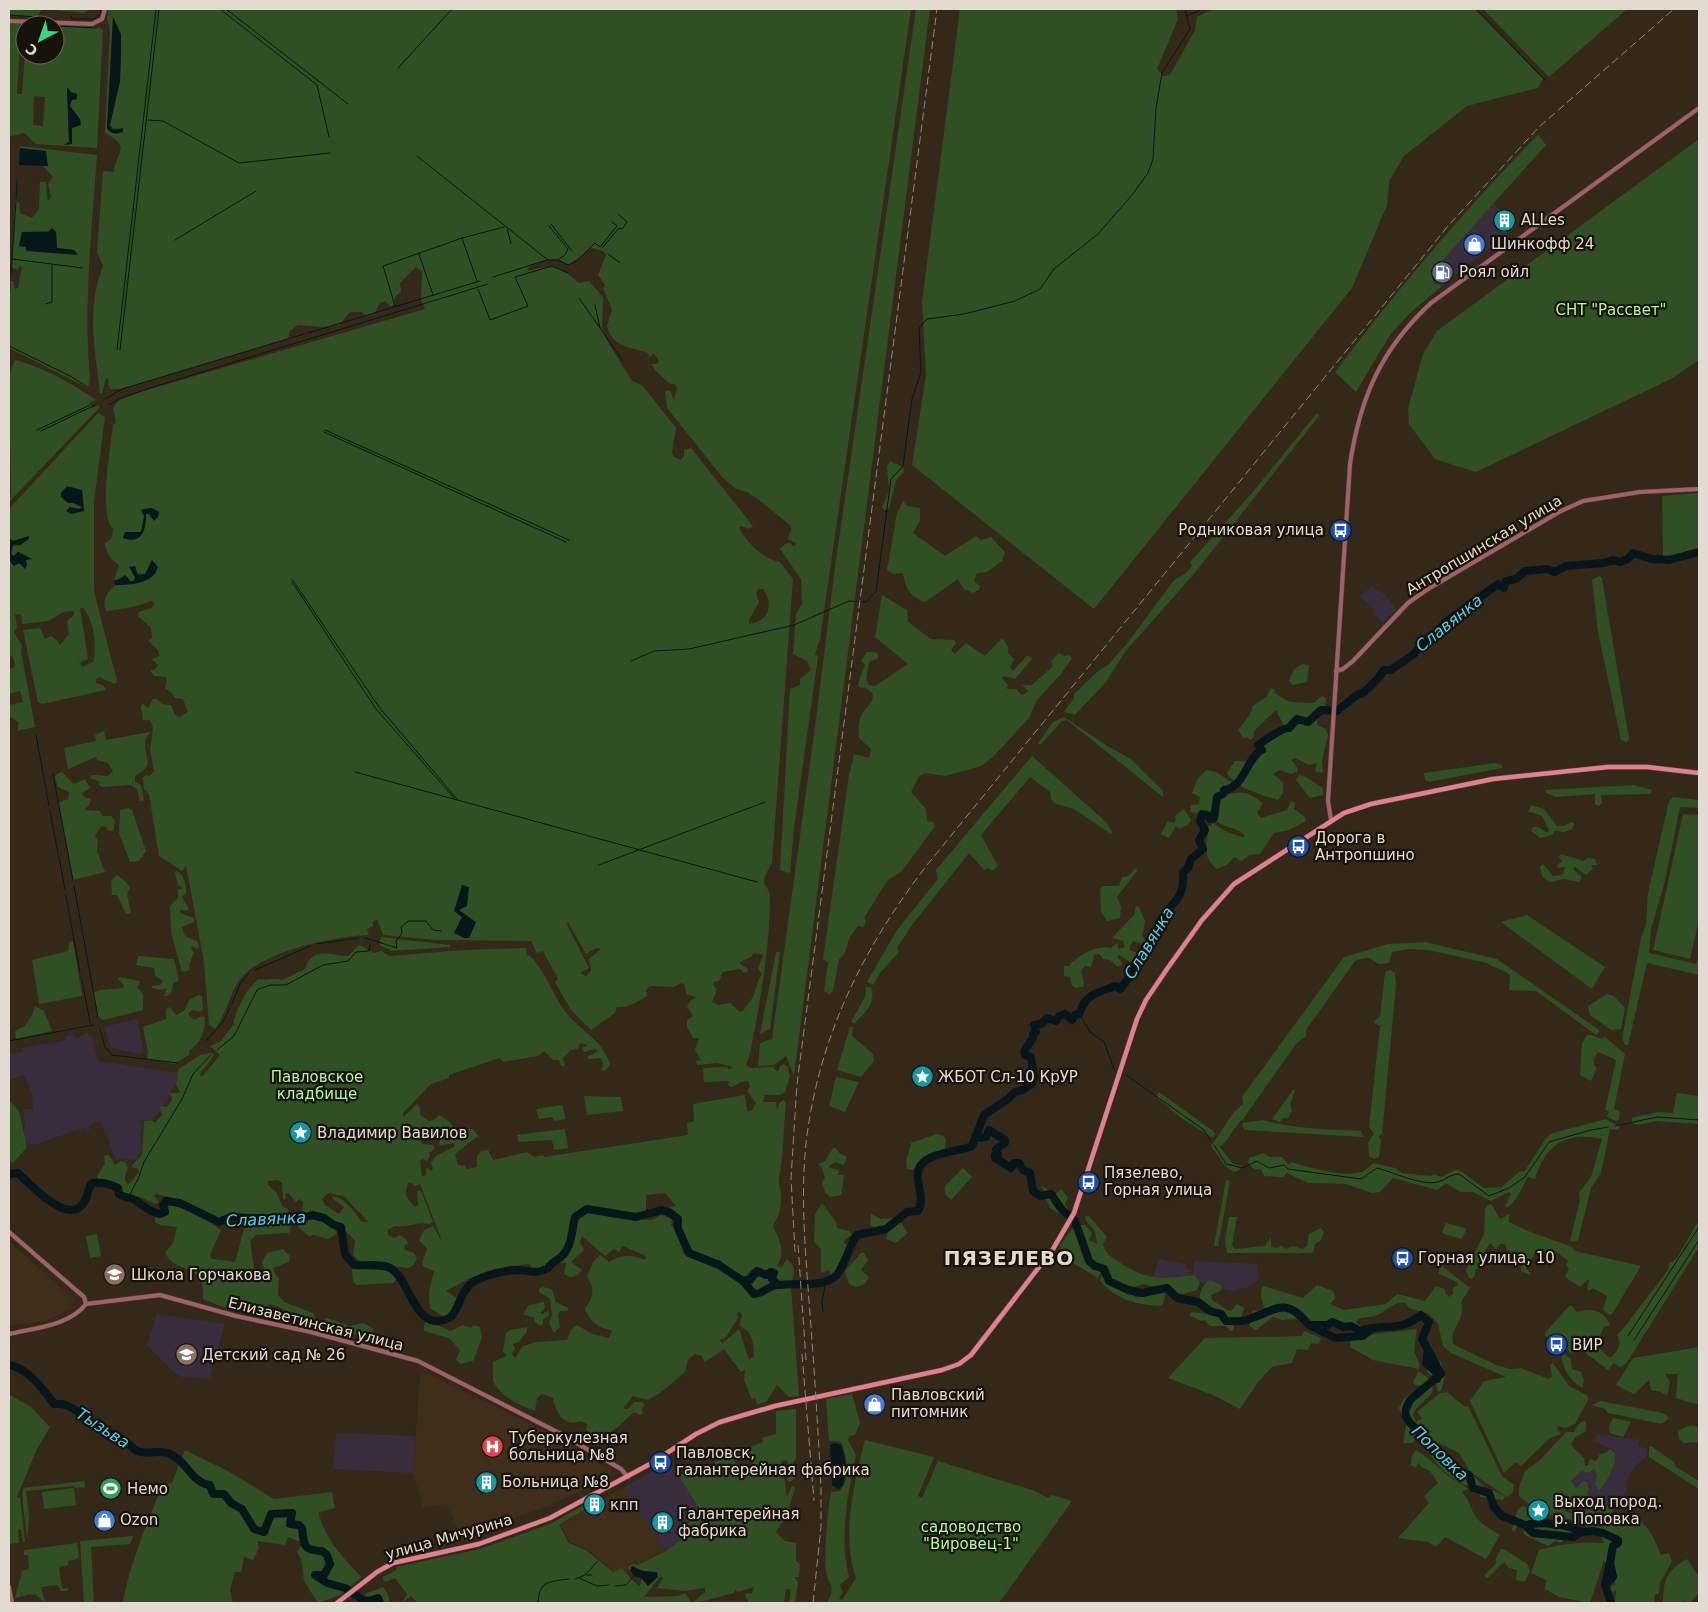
<svg xmlns="http://www.w3.org/2000/svg" width="1708" height="1612" font-family="'DejaVu Sans',sans-serif">
	<rect width="100%" height="100%" fill="#342819"/>
	<!-- built -->
	<path fill="#3f2e1a" d="M9,1241L74,1300L71,1309L45,1321L9,1326Z
		M420,1373H427L549,1433L611,1470L612,1477L546,1507L512,1518L461,1540L448,1504L423,1508L413,1473Z
		M625,1487L666,1551L638,1565L635,1561L629,1565L627,1576L614,1572L589,1550L570,1542L560,1525L572,1519L571,1517Z"/>
	<!-- industrial -->
	<path fill="#382d3c" d="M1493,203L1517,226L1442,286L1433,283L1432,272Z
		M1372,586L1385,595L1396,609L1382,623L1370,605L1360,597Z
		M137,1019L144,1052L139,1054L111,1048L104,1027Z
		M88,1032L89,1036H92L98,1061L179,1073L178,1079L182,1082L180,1084L177,1082L158,1114L150,1120L138,1121L142,1123L140,1142L142,1151L136,1160L121,1158L116,1160L101,1121L89,1126L90,1129L87,1130L85,1127L34,1145L27,1142L22,1133L25,1127L23,1109H33L32,1094L24,1075L10,1080L9,1054L23,1052L22,1048L66,1040L65,1037L73,1034L76,1039Z
		M1159,1259L1186,1264L1185,1268L1190,1270L1187,1279L1153,1278Z
		M1194,1261L1257,1264L1259,1280L1248,1287L1233,1291L1199,1282L1192,1279Z
		M157,1314L225,1324L209,1379L182,1377L173,1371L147,1345Z
		M336,1433L415,1436L413,1473L333,1469Z
		M1597,1434L1639,1440L1638,1446L1648,1449L1646,1458L1638,1462L1625,1482L1628,1484L1624,1496L1620,1494L1618,1499L1621,1501L1618,1508L1601,1516L1595,1509L1580,1515H1573L1565,1509L1568,1504L1575,1509L1586,1496L1571,1482L1584,1468L1609,1467L1615,1451L1594,1441Z
		M669,1459L702,1511L690,1520L683,1538L666,1551L625,1487L655,1470Z"/>
	<!-- green -->
	<path fill="#305023" fill-rule="evenodd" d="M9,9H91L84,13L42,9L37,17L9,15Z
		M109,9H911L820,639L815,654L818,657L794,828L790,873L780,870L790,689L800,685V679L811,670L807,661L793,654L796,614L802,604L801,579L780,549L785,544L790,543L794,547L796,543L788,539L791,530L790,525L758,499L747,492L736,489L723,478L667,408L665,391L670,390L674,400L677,388L675,384H670L654,369L652,364H657L659,361L653,353L650,358L648,353C632,347 612,348 607,326L612,310L603,288L605,285L598,275L606,255L603,251L592,248L568,265L558,259L546,260L527,268L529,271C552,263 561,267 579,283L589,281L603,297L602,328L606,339L632,381L642,385L676,428L672,452L674,457L681,460L684,456V450L691,448L753,526L749,529L741,526L739,528C747,543 763,559 780,562L793,579L772,863C755,891 771,880 770,901C769,953 760,1002 750,1054L746,1065L750,1068L773,1067L778,1072L780,1066L784,1064L788,1067L790,1076L785,1092L780,1095H765L763,1102H776L777,1110L780,1102L784,1100L786,1104C783,1127 784,1156 779,1177C778,1182 780,1188 781,1193C782,1206 779,1215 773,1226C780,1241 786,1252 777,1266L782,1267L787,1259C795,1267 795,1270 792,1281H775V1272L772,1268L768,1273L752,1269C738,1289 731,1270 720,1260H713L689,1250L682,1231V1220L669,1210L670,1207L676,1206L665,1193L646,1195V1213H638L633,1219L652,1220L661,1215L672,1219L671,1226L675,1225L683,1252L686,1256L715,1266L741,1283L748,1282L758,1273L770,1279L773,1286L784,1289L791,1286L799,1396L789,1397L777,1385L767,1401L757,1405L755,1398L752,1400L744,1380L745,1370L741,1372L724,1349L705,1362L702,1356L695,1354L688,1360L685,1372L660,1393L648,1400L633,1396L623,1409H628L634,1402H642L645,1405L642,1408L643,1414L640,1415L634,1412L618,1427L600,1439L586,1430L587,1424L581,1421C565,1428 555,1412 553,1398L542,1394L537,1398L535,1411C520,1406 501,1397 493,1381V1362L506,1356L503,1351L506,1333L510,1330L527,1327V1331L519,1342L513,1344L515,1349L512,1354L515,1358L523,1346L537,1342L567,1340L571,1330L577,1325L592,1334L609,1338L612,1331C607,1328 604,1329 601,1327C594,1324 587,1316 585,1309C593,1297 596,1289 587,1277L593,1262L600,1255L609,1262C622,1254 631,1255 645,1260L646,1256L623,1246L619,1252L614,1249L605,1256L582,1236L580,1242L584,1250L571,1262L582,1270L576,1276L570,1277L564,1274L566,1263H560L557,1259L539,1270H532L530,1264L504,1267L468,1279L446,1291L457,1298L450,1314L444,1317L430,1308L429,1292L434,1271L424,1267L422,1263L427,1249L419,1240L424,1230L433,1226L443,1243L420,1184L416,1186L409,1182C403,1194 406,1198 415,1207L418,1205L417,1191H421L433,1222L429,1224C414,1222 407,1228 395,1226L388,1230V1235L394,1238L400,1235L406,1239L408,1243L404,1246L405,1250L414,1253L417,1258L414,1265L408,1268L369,1263L360,1261L353,1255L355,1241C340,1224 325,1212 302,1215L303,1202L300,1199L296,1202L288,1193L285,1194L286,1198L283,1200L282,1183L278,1180L268,1181V1185L276,1192L283,1207L288,1209L289,1214L287,1216L231,1215L220,1219L212,1218L203,1210L185,1201L156,1194L154,1196L159,1202L155,1204L140,1197L123,1194C117,1183 110,1181 98,1180L97,1176L105,1164L104,1156L109,1155L115,1165L121,1161L126,1163L128,1167L125,1177L126,1183L129,1184L139,1172L138,1169L131,1167L142,1154L144,1121L151,1120L155,1123L162,1115L160,1108L162,1106L167,1107L172,1099L170,1093H179L180,1091L176,1085L179,1069L200,1055L211,1053L214,1055L200,1074L202,1077L220,1055L210,1046L221,1041L234,1024V1020C240,1004 245,990 259,979C268,981 273,977 282,980L305,969C312,945 333,956 348,956L359,945L374,953L381,951L390,956L464,950L526,948L527,956L529,955C547,972 553,998 569,1016C584,1033 604,1042 610,1065L605,1071L601,1070L603,1064L601,1058L589,1059L587,1057L598,1051L595,1049L584,1052L582,1048L588,1045L580,1043L578,1049L571,1050L563,1058L565,1066H561L559,1060H553L544,1051L538,1056L503,1062L499,1058L449,1075V1078L431,1084L403,1113V1117L417,1104L420,1108V1115L429,1121L434,1120L439,1115L450,1122L458,1134L467,1129H473L478,1136L455,1154L458,1165L466,1166V1169L477,1167V1156L481,1151L488,1150L493,1160L527,1152L534,1157L543,1155L544,1157L688,1135L687,1123L694,1121L693,1104L745,1095L747,1111L752,1110L756,1103L747,1091L750,1086L748,1081L741,1082L732,1087L728,1085L729,1081L704,1082L703,1068L727,1067L729,1070L733,1067L717,1063L697,1065L696,1061L701,1060L695,1050L699,1038H693L687,1027V1020L693,1016L687,1006L691,1000L696,997L686,994L685,985L681,983L674,987L650,986L646,990L647,996C638,1002 627,1008 617,1007L615,1013L591,1030L571,1010L555,982L558,979L543,951L537,953L531,941L436,940L383,935L377,919L373,922V926L367,929L369,935C335,936 263,951 241,978C230,992 227,1013 215,1029L209,1024L204,962L186,866L182,871L159,856L149,794L144,789L143,777L146,775L150,776L154,771L150,750L153,727L150,720H143L141,707L143,703L148,708L153,699H157L162,704L171,705L175,715L180,717L188,712L183,699L175,698L171,692L165,689L167,680L165,677L154,676L150,670H154L158,665L152,659L159,656L158,650L148,641L152,638L151,628L138,616L139,612L152,608L155,603L151,601L133,607L106,611C102,600 106,594 115,585C131,585 144,583 156,573L150,562L149,569L145,574L132,573L135,577L134,581H130L128,577L114,580L119,565C111,560 106,553 105,543L112,538L113,529C98,513 111,448 113,424L116,423L113,408L119,400L150,389L425,309L421,300L422,272L416,267L400,283L401,291L395,297L394,305L390,306L385,301L380,303L374,314L367,316L361,312H350L339,325L323,327L298,325L290,331L288,339L122,389H110L108,384L109,379L106,378L102,393H100C95,350 86,308 103,266L97,252L103,171L114,172C116,151 132,147 105,133L110,29L107,19ZM113,21L121,34V50L120,81L110,125V129L116,128L118,134L112,133L107,128ZM758,589H763C774,604 769,622 749,624V620L759,602L756,593ZM568,922L586,954L596,948L601,949L589,959L591,971L586,976L580,973L589,968L567,925ZM754,953L763,955L758,969L762,974C756,982 757,991 751,1000C749,1004 746,1005 744,1010L740,1012L730,1003L719,1005L712,1002L717,990L713,985L714,982L719,981L723,972L740,969L744,973L748,971L747,968L741,965L740,962L751,957ZM428,1135H437L440,1139L439,1146L453,1143L455,1146L436,1156L431,1163L433,1169L431,1171L428,1168L426,1169V1175L422,1176L420,1161L423,1159L427,1161L430,1156L429,1153L435,1149L433,1145L422,1144L421,1141ZM328,1193L346,1197C352,1208 361,1212 368,1222H362C353,1211 346,1198 332,1196L333,1199L344,1207L339,1214L325,1205L322,1199ZM739,1311L742,1315L739,1326C753,1331 753,1342 754,1356L749,1360L739,1329L722,1344L720,1340L726,1337L738,1318L737,1314Z
		M916,9H930L794,1076L786,1056L774,1065L758,1066L760,1043L772,1039L815,727L835,567Z
		M960,9H1176L1178,19L1157,69L1163,76L1170,75L1195,30L1197,17L1213,9H1475L1543,79L1538,88L1467,106L1404,156L1389,181L1387,205L1352,288L1094,609L912,465L926,375L922,302Z
		M1483,9H1627L1549,77Z
		M9,23L21,24L17,94H22L25,55H55V25L98,27L103,30L97,148L36,144L24,133L9,137ZM67,89L71,93L70,106L80,125L72,128V144L65,143L69,142ZM34,96L45,97L43,126L33,125Z
		M1538,135L1546,145L1432,272L1433,283L1442,286L1410,313L1390,335L1356,392L1335,372C1398,289 1465,209 1538,135Z
		M1699,139V360L1671,379L1476,472L1435,459L1409,424L1408,409L1423,354L1437,331Z
		M20,146L97,155C92,229 83,305 90,379L89,385L86,387L9,348L10,281H13L15,289L18,288L22,267L20,266L17,270L11,267L15,202H19L20,213L32,218L39,209L40,182H46L47,199L49,200L51,197L48,184L53,177L43,166H47L20,148L18,150ZM50,231L56,232L57,248L74,250L52,253L26,250L22,232Z
		M15,360C43,367 71,383 96,400L90,402L92,408L98,405L100,407L9,502L11,496L9,375Z
		M98,413L105,417L94,501V591L117,681L115,684L99,677L96,679V683L103,685L106,690L42,704L38,702L23,630L40,628L45,639L51,636L57,640L60,645L69,634L67,621L74,615V611L63,612L48,621L22,624L21,614L15,615L17,627L14,632L22,646L21,651L35,727L17,731L19,723L11,717L9,719V705L23,702L20,691L9,694V669L15,667L13,656L9,657V560L16,565L21,563L23,568L26,560H29L28,556L18,552L13,556L11,554L12,546L21,545L29,536L13,541L9,538V509ZM80,608H83C94,618 97,648 93,662L82,667L79,663L88,659Z
		M1317,413L1319,416L1193,575L1125,652L1106,682L1075,715L1064,712L1074,698V694L1098,671L1108,665L1129,641L1174,580L1185,574L1192,566L1190,562L1252,493Z
		M890,461L903,467L904,472L896,480L889,509L884,510L882,507L889,491L887,466Z
		M1699,493V550L1663,556L1662,496Z
		M903,501L907,506L920,508V520L913,533L945,556L976,536L981,540L991,537L1005,552L1002,561L987,572L977,573L974,581L980,586L979,590L973,593L964,589L958,579L925,602C910,597 905,588 903,573L893,574L887,570L897,513Z
		M1599,576L1602,578L1629,739L1627,742L1621,740L1598,632L1592,580Z
		M882,595L907,610L908,622L931,639L954,640L956,643L951,650L955,654L966,643L985,656L1002,638L1008,647V653L1014,659L1010,668L1013,671L1028,655L1032,659L1015,679L1004,676L1002,678L1008,685L1007,689H1016L1022,695L1029,691L1022,685H1032L1053,666L1051,662L1058,653L1065,656L1069,655L1072,658L1061,674L1037,700L1029,718L992,758L981,766L945,776L926,773L919,776L911,792L926,809L927,821L933,822L935,826L902,871L887,881L864,918L866,921L864,927L858,926C856,930 852,933 850,937C846,945 848,953 839,959L833,991L830,995L824,991L828,962L823,959L849,775L854,754L869,758L871,749L859,738C858,730 858,721 862,714C866,706 873,705 873,694L866,688L859,687L858,684L865,665L861,661L867,652H874L878,654V658L869,662L866,679L869,685L875,686L908,664L875,637Z
		M1303,664L1309,665L1307,682L1292,685L1289,681C1292,672 1294,667 1303,664Z
		M1271,688L1275,690L1274,693L1290,702L1314,703L1322,696L1326,698L1325,711L1318,715L1317,725L1326,729L1328,735L1322,760L1323,773L1315,771L1317,763L1309,765L1295,758L1291,760L1298,768L1297,772L1291,774L1280,770L1273,774L1283,782V793L1278,800C1262,795 1236,788 1227,773L1235,761L1253,762L1259,749L1258,742C1266,735 1276,734 1285,728L1276,710L1254,731V737L1250,740L1247,737L1244,739L1238,730L1249,716L1253,706L1266,697Z
		M1064,717L1109,747L1131,759L1163,791V797L1067,720L1062,721L1040,745L1038,743L1053,722Z
		M104,731L106,740L150,732C149,735 145,738 145,743C145,761 156,764 135,776V782L141,785L144,800L140,801L137,789L130,785L102,787L99,785L100,782L91,778L89,779L92,775L108,776L113,771L108,763L97,760L96,757L68,769L64,748L96,741L95,735Z
		M1032,756L1106,822L1112,831L1111,834L1074,809L1056,804L1051,799L1050,792L1030,777L981,835L998,866L992,871L988,868L984,870L969,853L912,925L897,948L899,952L880,973L873,985L867,982L897,930L938,879L936,870Z
		M1495,763L1502,765V768L1429,782L1425,780L1424,773Z
		M1206,770L1216,772L1231,782V786L1219,795L1221,798C1239,789 1248,791 1263,803L1257,813L1261,818L1287,810L1291,801L1295,803L1294,809L1305,817L1306,821L1289,830L1274,833L1260,854L1249,855L1242,861L1234,857L1228,864L1217,869C1199,854 1210,845 1207,828L1213,823L1225,831L1242,837L1245,836C1239,827 1223,828 1215,820L1214,814L1207,810L1199,813L1190,812L1191,805L1199,804L1200,797L1192,793L1197,780Z
		M62,772L74,784L85,779L90,788L82,793L84,797L91,799L89,805L84,810L100,811L102,816H111L115,821L113,831H109L106,827L102,826L95,835L98,841L97,851L105,872L73,880L58,803L68,799L69,792L58,787L55,778L57,774Z
		M1299,775L1306,777L1323,788V795L1310,798L1296,780Z
		M1634,785L1652,790L1651,794L1601,795L1602,803L1599,806L1595,804V794L1556,797L1546,793V790Z
		M1673,797L1699,800V808L1680,807L1665,881L1651,929L1649,953L1696,964L1699,952V975L1647,963L1628,1045H1625L1622,1039L1641,938L1646,925L1648,893L1669,801Z
		M1531,805L1544,809L1557,826H1564L1572,822L1574,824L1572,829L1564,832L1555,831L1552,835L1540,838L1531,831L1533,827H1538L1547,833L1549,830C1542,817 1546,815 1528,812Z
		M128,808L132,810L146,851L139,861L130,862L119,833L120,810Z
		M1184,809L1191,820L1188,825L1179,829L1176,826L1169,838L1161,834L1168,821L1174,823L1176,820L1175,816Z
		M1683,814L1699,815V920L1690,959L1653,950Z
		M1561,854L1584,861L1587,858L1595,859L1597,865H1591L1593,869L1586,875L1574,866V870L1582,877L1579,882L1564,879L1550,882L1542,876L1540,867L1543,864L1553,876L1562,875L1565,869L1564,867L1558,868L1557,865L1562,862L1559,857Z
		M1136,868L1137,871L1117,897L1121,907L1120,918L1107,921L1101,912L1100,889L1104,886H1119L1122,877L1128,876Z
		M177,871C183,874 187,886 186,893L182,897L189,909L185,911L180,909V913L194,918V922L182,927L185,936L197,941L199,946L197,949L192,946L191,949L194,952L189,965L190,970L182,972L171,932L170,906L178,898V890L183,888L178,885L175,873Z
		M117,875L126,882L130,888L127,894L131,913L126,914L117,895H112L111,881Z
		M1136,906L1139,907L1145,921L1142,936L1145,940L1142,944L1134,941L1130,946V950L1137,953L1134,961L1130,962L1119,955L1117,957L1123,964L1118,967L1110,960L1103,959L1099,954L1094,955L1091,967L1085,966L1081,970L1084,984L1083,987L1075,988L1071,984L1070,977L1064,976V966H1069C1078,955 1097,944 1111,948L1117,943L1119,949L1125,947L1123,941L1112,938L1134,915Z
		M1527,915L1605,967L1592,989L1501,922Z
		M381,937L450,945V947L392,951L379,945Z
		M73,941L82,996L39,1004L32,960L68,951L69,942Z
		M1425,942L1497,959L1599,1030V1033L1596,1035L1536,991L1509,990L1510,975C1504,969 1495,969 1487,963L1428,950L1409,949L1392,952L1389,963L1379,964C1367,958 1372,955 1355,961L1306,1030V1036L1296,1044L1243,1119C1233,1127 1230,1139 1220,1147L1233,1164L1242,1166L1239,1170L1234,1172L1226,1167L1211,1146L1234,1112L1243,1104L1242,1097L1344,957L1388,944Z
		M776,952H780L770,1029L760,1034Z
		M138,956L174,959L179,980L173,984C172,989 172,997 164,996L167,988L161,990L152,988V986L160,985L163,981L155,976L154,968L136,965Z
		M1390,970L1395,973L1396,985L1382,1134L1379,1136L1381,1141L1379,1157L1374,1159L1369,1156L1368,1143L1374,1134L1369,1127L1380,1026L1374,1023L1375,1020L1380,1017L1385,972Z
		M120,977L139,981L140,983L137,987L143,994V1010L103,1020L98,1017L93,993L100,990L123,988L124,985L118,979Z
		M866,987H871C876,1005 866,1011 855,1023L851,1022L865,997Z
		M1607,994L1614,996L1625,1008L1621,1029L1611,1030L1590,1015L1588,1006Z
		M199,995L202,996L203,1008L201,1012L192,1010L188,1014L194,1020L202,1016L205,1017C205,1033 201,1042 189,1051V1055L174,1064L147,1059L148,1052L143,1027L166,1019V1009L170,1007L176,1015L184,1011L189,1000Z
		M35,1006L44,1011L52,1031L16,1039L15,1031L25,1026L32,1015Z
		M850,1027H853L852,1036L873,1054L874,1061L861,1077L837,1070Z
		M1587,1035H1592L1601,1039L1605,1037L1625,1054L1614,1109L1620,1111L1619,1120L1616,1121L1607,1117L1609,1112L1605,1110L1616,1060L1598,1052L1594,1059V1066L1597,1068L1591,1081L1580,1075L1582,1043Z
		M836,1077L859,1082L845,1112L829,1106Z
		M1293,1090H1295L1290,1105L1292,1111L1288,1118H1283L1280,1122L1272,1119Z
		M1159,1092L1213,1131L1215,1134L1213,1138L1184,1120L1156,1097Z
		M1677,1093L1699,1096V1124L1656,1121L1638,1125L1632,1123V1118L1658,1112L1673,1113Z
		M584,1096L621,1097L623,1111L587,1115Z
		M9,1100L19,1111L27,1147L13,1163L9,1161Z
		M562,1105L566,1119L554,1121L552,1117L539,1119L536,1109Z
		M1606,1119L1620,1127L1618,1130L1610,1129L1601,1173L1591,1188L1578,1240L1576,1242L1570,1241L1580,1200L1579,1193L1591,1177L1602,1139C1566,1131 1545,1145 1535,1179L1528,1177C1523,1186 1516,1202 1508,1207L1505,1206L1511,1194L1509,1192L1491,1201L1473,1192H1461L1446,1183L1437,1190L1393,1178L1380,1192L1372,1193L1346,1184L1308,1183L1287,1173L1283,1177L1264,1176L1261,1169C1254,1170 1251,1168 1248,1162L1249,1158L1264,1153L1269,1157H1282L1289,1165L1291,1162C1308,1167 1344,1178 1361,1172C1366,1171 1369,1166 1374,1163L1395,1168L1402,1173L1431,1176L1434,1174L1441,1177L1455,1170L1461,1171L1484,1188L1502,1187L1520,1171L1524,1172L1546,1138L1553,1133Z
		M1262,1120C1294,1129 1328,1129 1361,1131L1364,1137L1245,1130L1242,1126L1243,1123Z
		M565,1129L568,1148L554,1150L552,1140L518,1142L517,1135Z
		M937,1134L944,1136L946,1140L945,1150L927,1158L912,1170L907,1169L906,1162L911,1143Z
		M833,1148H836L839,1153L847,1157L844,1165L835,1162L828,1167L839,1170L838,1175H843L844,1178L841,1195L830,1197L825,1192L822,1182L825,1178L822,1168L818,1164L825,1161Z
		M963,1168L972,1177L951,1200L945,1194V1186Z
		M1226,1180L1230,1181L1218,1246H1214Z
		M1041,1185L1055,1194L1061,1189L1068,1198L1065,1203L1069,1212L1063,1216L1050,1208Z
		M822,1203L836,1222L837,1228L849,1231L852,1234L843,1242L847,1245L837,1274L831,1277L829,1270L821,1273V1249L814,1242L815,1214Z
		M169,1204L196,1213L221,1230L210,1255L212,1259L235,1262L244,1229C258,1223 273,1218 289,1223L291,1227L289,1233L256,1235L250,1241L254,1268L261,1279H264L266,1276L262,1262L267,1253L283,1249L290,1256L289,1262L273,1268L275,1274L279,1278L278,1295L284,1302L313,1313L316,1320C298,1321 287,1309 270,1304L262,1310L248,1305C232,1314 219,1305 203,1299C206,1260 174,1276 165,1252L173,1243L177,1227L160,1225L155,1221V1215L168,1214Z
		M1489,1204L1492,1205L1500,1219L1509,1214V1222L1528,1231L1572,1247L1575,1251L1641,1266L1612,1314L1609,1315L1603,1310L1607,1296L1593,1288L1589,1291L1587,1290L1589,1280H1587L1580,1287L1565,1277L1569,1269L1566,1265L1568,1261L1557,1252L1550,1265L1545,1259L1547,1250L1535,1253L1526,1269L1531,1273L1530,1275L1521,1271L1522,1261L1517,1259V1254L1508,1252L1505,1244H1500L1496,1249L1490,1243L1480,1259L1479,1268L1475,1270V1275L1472,1279L1469,1278L1466,1270L1484,1234L1485,1209Z
		M871,1214L881,1219L892,1218L895,1222L901,1223L908,1233L896,1243L886,1239L888,1230L884,1226L874,1227L870,1225Z
		M1085,1216H1089L1107,1237L1103,1244C1106,1255 1113,1258 1122,1264C1148,1281 1165,1279 1194,1275L1200,1282L1197,1290L1183,1294L1144,1284L1128,1289L1134,1294L1135,1298L1162,1290L1165,1293L1163,1304L1160,1306C1134,1304 1118,1300 1100,1281L1101,1277L1107,1274L1104,1268L1093,1264L1095,1269L1101,1271L1098,1278L1068,1260L1060,1251V1245L1075,1225H1085L1092,1233L1089,1240L1097,1244L1095,1231L1086,1221Z
		M1229,1217H1237L1232,1245L1235,1249L1265,1246L1271,1237V1247L1278,1248L1281,1245L1285,1249L1294,1246L1302,1249L1307,1246L1309,1234L1321,1228L1324,1232L1321,1240L1315,1244L1313,1253H1227L1225,1240Z
		M310,1219C320,1220 333,1224 337,1234L328,1239L314,1235L309,1236L298,1227L301,1222Z
		M1699,1220V1247L1626,1364L1620,1367L1614,1363L1608,1370L1583,1351L1572,1353L1545,1336V1333L1569,1306H1572L1577,1312C1591,1307 1604,1310 1610,1325L1604,1327L1599,1337L1594,1339V1344L1610,1358L1617,1351L1620,1343L1617,1335L1626,1325L1668,1270L1669,1264L1677,1258Z
		M1446,1223L1465,1228L1466,1230L1462,1239L1444,1234L1442,1232Z
		M97,1234L101,1256L90,1258L86,1236Z
		M861,1253H864L868,1260L861,1270L869,1277L865,1284L856,1287L849,1284L845,1271Z
		M1442,1266L1470,1288L1461,1302C1467,1322 1448,1327 1453,1344L1496,1365L1510,1369L1521,1368L1549,1379L1552,1377L1550,1365L1553,1363L1569,1386L1588,1396V1400L1575,1424L1565,1428L1558,1426L1557,1429L1561,1433L1559,1435L1550,1438L1521,1466L1516,1462L1504,1473L1470,1401L1484,1381L1506,1377L1451,1353L1443,1346L1438,1324L1429,1314L1409,1308L1406,1303C1393,1300 1386,1313 1375,1316C1370,1317 1364,1317 1358,1319L1356,1323L1364,1328L1361,1332L1334,1321L1305,1324L1297,1319L1282,1320L1273,1317L1256,1330L1249,1326L1253,1310L1264,1313L1266,1310C1262,1303 1259,1294 1263,1286L1303,1298L1317,1285L1333,1291L1335,1298L1330,1304L1344,1310L1386,1304L1397,1294L1425,1301L1436,1286L1445,1289V1293L1449,1297L1453,1294V1288L1458,1285L1457,1282L1439,1274V1267Z
		M355,1267L387,1270L397,1278L394,1283L357,1285L353,1282L352,1269Z
		M1210,1280L1221,1285L1222,1288L1220,1291L1211,1295L1212,1300L1227,1310L1231,1311L1237,1304L1244,1308L1241,1317L1235,1322L1233,1331H1230L1226,1326H1210L1204,1320L1202,1321L1190,1316L1191,1312L1207,1314L1209,1313L1201,1308C1198,1297 1200,1286 1210,1280Z
		M543,1287L552,1289L556,1302L568,1308V1311H560L558,1314L560,1327L554,1333L549,1323L552,1314L550,1299L539,1292V1289Z
		M544,1302L545,1308L540,1313L542,1314L548,1311L549,1316L543,1319V1324L541,1326L535,1322L534,1318L523,1314L529,1305Z
		M326,1318L350,1326L363,1323L372,1328L373,1332C359,1341 337,1329 323,1325L322,1322Z
		M427,1321L451,1331L463,1325L471,1328L474,1325L480,1327L482,1338L473,1361L460,1364L456,1359L460,1350L449,1338L424,1331V1325Z
		M1417,1329L1414,1351L1420,1365L1419,1369L1373,1360L1350,1347L1351,1337Z
		M1304,1331L1321,1338L1319,1344L1311,1343L1308,1350L1297,1349L1292,1363L1272,1367L1258,1382L1240,1409L1213,1395L1168,1378L1205,1338L1302,1336Z
		M1699,1347V1405L1676,1398L1678,1374H1665L1670,1382L1667,1396L1661,1392L1651,1390L1649,1380L1634,1394L1616,1385L1633,1358Z
		M1564,1354L1571,1359L1572,1369L1581,1372L1584,1381L1582,1388C1570,1380 1565,1372 1561,1358Z
		M1429,1356L1441,1362L1445,1377L1441,1391H1438L1433,1376L1427,1372L1428,1364L1426,1357Z
		M1418,1372C1426,1374 1437,1385 1431,1394C1426,1401 1416,1405 1413,1415L1416,1422L1422,1418L1417,1412L1440,1393L1447,1392L1465,1407L1468,1406L1502,1476L1514,1485L1513,1493L1507,1497L1469,1471L1488,1491H1495L1505,1496L1503,1500L1481,1497L1473,1486C1461,1488 1441,1469 1433,1459C1426,1451 1426,1442 1416,1437L1413,1443H1403L1407,1420L1402,1416L1399,1408L1403,1399L1422,1386L1415,1385L1413,1382ZM1439,1443L1459,1453L1469,1470L1453,1462L1438,1448Z
		M852,1394L860,1423L855,1435L849,1436L848,1440L856,1455C848,1493 839,1539 849,1577L840,1585L843,1592L839,1598L842,1600L856,1578C841,1534 854,1484 865,1440L934,1457L918,1496L922,1498L938,1461L1035,1491L1048,1498L1052,1495L1072,1501L999,1603H827C838,1583 827,1585 826,1570C824,1548 827,1525 829,1503L831,1492L840,1491C851,1477 847,1457 841,1442L829,1441L826,1399Z
		M10,1395L31,1407L50,1427L36,1451L17,1497L20,1498L25,1542H23L21,1529L18,1530L19,1543L9,1544Z
		M1600,1401L1663,1413L1669,1418L1662,1424L1608,1413L1605,1409L1592,1405Z
		M796,1409V1458L793,1463L796,1472V1477L790,1482L786,1479L791,1470L786,1460L781,1462L787,1496L792,1486L795,1488L789,1508L794,1512L793,1515L785,1518L776,1532L785,1541L796,1543V1561L800,1564L799,1577H795L798,1583L795,1603H789L791,1591L789,1589H786L784,1603H749L745,1596L746,1593L752,1594L754,1587L737,1592L736,1589L734,1593L696,1603H418L411,1596L402,1603L407,1594L395,1578L386,1582L383,1579V1577L396,1570V1567L480,1549L552,1523L593,1500L595,1503L559,1525L569,1543L586,1550L613,1572L622,1569L635,1583L640,1586L642,1577L633,1574L628,1569L629,1566L634,1563L638,1565L666,1551L683,1538L690,1520L701,1511L679,1476L696,1464L703,1474L716,1467L714,1462L730,1454L740,1470L753,1465L746,1449L763,1442L762,1438L776,1434V1411ZM661,1576L663,1578L657,1588L684,1591L705,1588V1592L692,1603L685,1593L678,1596L644,1597Z
		M1613,1418L1631,1422L1623,1437L1610,1433L1609,1426Z
		M1583,1421H1586V1431L1575,1437L1571,1445L1584,1458L1585,1466L1588,1465L1590,1459L1596,1461L1600,1454L1606,1453L1610,1449L1615,1453C1617,1464 1606,1483 1599,1491L1595,1483L1597,1475L1594,1468L1590,1473L1581,1471L1571,1481L1576,1488L1583,1481L1587,1482L1589,1490L1587,1493L1588,1496L1578,1508L1567,1505L1565,1511L1580,1516L1589,1510L1598,1511L1610,1504L1614,1511L1603,1517L1604,1523L1606,1524L1611,1515C1640,1509 1652,1532 1661,1555L1669,1553L1672,1561L1660,1583L1659,1594H1655L1654,1603H1615L1616,1590L1612,1593L1609,1590L1613,1585L1615,1586V1578L1609,1580L1605,1578L1606,1563L1604,1560L1590,1603L1559,1597L1545,1589L1546,1580L1531,1573L1539,1550C1563,1544 1579,1541 1604,1543L1599,1533L1575,1521L1538,1511L1519,1496V1487L1525,1471L1540,1460L1566,1432H1574L1577,1426Z
		M1692,1425L1699,1428V1442L1684,1443L1679,1439L1678,1432L1683,1428Z
		M1651,1446L1674,1462L1676,1467L1699,1481V1489L1649,1457V1447Z
		M185,1450L228,1471L274,1499L332,1492L335,1508L319,1512C322,1535 345,1561 362,1577L340,1595L318,1603L304,1581L301,1559L297,1552L303,1543L288,1537L285,1545L257,1541L259,1548L253,1560L244,1557L241,1572H235L230,1590L233,1603H123C130,1562 147,1524 162,1486L172,1483Z
		M1416,1450C1430,1458 1439,1469 1451,1478C1457,1482 1463,1484 1468,1489L1462,1492C1470,1502 1468,1501 1473,1512C1478,1523 1490,1529 1500,1535L1486,1559L1445,1537L1436,1547L1428,1542L1398,1538L1429,1503L1424,1496L1438,1483L1430,1471L1420,1466L1419,1462L1416,1468L1411,1465L1412,1456Z
		M84,1481L85,1487L75,1488V1486L26,1491L29,1515L27,1542C27,1523 21,1507 23,1488Z
		M74,1488L76,1505L44,1509L42,1492Z
		M1523,1506L1526,1507L1527,1517L1542,1521L1544,1526L1554,1529L1558,1526L1572,1528L1573,1532L1560,1543L1555,1541L1548,1546L1525,1535L1523,1532L1527,1527L1526,1526H1518L1513,1532L1512,1529L1518,1509Z
		M133,1536L130,1544L91,1547L94,1603H84L80,1541Z
		M77,1543L79,1556L77,1559L68,1561V1565L59,1567L62,1589L69,1588L67,1591H61L57,1585L41,1587L45,1603L36,1595V1591L35,1595L29,1594L22,1597L21,1592V1597L15,1598L22,1571L29,1569L28,1555H24V1550Z
		M1501,1549H1504L1527,1564L1530,1571L1525,1582L1516,1580L1517,1570L1509,1568L1504,1562L1488,1578L1485,1577V1574L1496,1564V1558Z
		M1687,1559L1699,1577V1593L1690,1603L1683,1601L1681,1603H1663C1663,1580 1667,1570 1687,1559Z
		M383,1587L388,1594L390,1603H363L360,1600L367,1593Z"/>
	<!-- water -->
	<path fill="#06161a" d="M113,17L121,34V50L120,81L110,125L113,130L123,128V132C117,134 110,134 107,128Z
		M67,87L71,92L77,94V99L72,100L70,106L80,119L81,125L72,128V144L64,145L69,142Z
		M20,148L46,151L48,166L19,165Z
		M52,228L56,232L57,248L74,250L78,255L26,251V247L19,246L22,232H48Z
		M67,486L82,490L84,511L71,514L66,511L70,507L79,509L82,507L73,503H68L61,497V493Z
		M152,508L159,512L158,517L154,521L149,514H146C146,529 143,545 123,538L125,532H141L144,516L141,511L143,509Z
		M29,536V539L20,545L13,544L11,554L14,556L18,552L32,559L26,560L27,565L25,569L19,563L14,566L9,560V538L13,541Z
		M152,560L158,567C153,584 130,585 115,585L114,580H118L125,575L130,581H134L135,577L129,567L135,566L138,575L145,574Z
		M462,885L469,887L467,906L459,910L476,922L469,938H464L454,933L462,917L454,911Z
		M835,1443L841,1445C847,1458 846,1472 843,1486L838,1489L832,1485L830,1445Z
		M632,1566L643,1571L657,1572L658,1577L648,1586L641,1578L634,1576L630,1570Z"/>
	<g fill="none" stroke-linecap="round" stroke-linejoin="round">
		<!-- stream -->
		<path stroke="#06161a" stroke-width="1" d="M220,9L317,85L329,137
			M226,9L348,104
			M1476,9L1545,80
			M9,15L37,17
			M71,16L72,19H94L100,14L101,9
			M1187,16L1202,9
			M26,25H32
			M55,26L97,28
			M398,68L452,9
			M148,120L163,121L239,163L330,153
			M417,156L548,260H558L568,265L577,261L595,243L600,247L617,226L612,222
			M16,199L17,181
			M551,224L572,251
			M549,226L568,249L565,255L559,259
			M507,229L511,243
			M462,238L477,281
			M175,240L256,191
			M602,248L619,228L622,229L627,222L618,214
			M419,254L433,295
			M608,254L620,263
			M12,259L83,268
			M11,273L16,202
			M493,277L547,260
			M478,289L490,320L528,306L515,277L552,266L568,273
			M579,298L623,361
			M46,304L52,302V265
			M595,305L600,328
			M395,306L383,266L462,238L504,227
			M9,308L10,282
			M308,333L480,281
			M9,346L70,376L86,386
			M117,350L156,9
			M120,350L159,9
			M105,399L122,389L304,334
			M109,405L118,399L150,388L488,284
			M37,430L90,405
			M325,430L569,540
			M41,431L95,405
			M324,432L566,542
			M292,579L379,707L457,799
			M292,582L376,709L454,798
			M631,661L654,651L689,649L794,625L849,601L866,602L876,591L891,479L903,466L912,399L921,372L919,328L927,319L964,314L1015,301L1040,289L1054,269L1098,234L1132,195L1148,173L1153,159L1156,108L1162,73L1190,29L1185,9
			M36,735L49,806
			M355,772L757,882
			M53,774L73,880
			M50,811L58,853
			M59,857L65,890
			M599,865L765,802
			M74,886L98,1017
			M66,896L80,972
			M365,938L397,948L396,941L402,933L401,927L408,921H426L433,930L441,931
			M316,944L359,938
			M255,970L310,946
			M82,980L90,1022
			M232,1004L240,984L249,973
			M1079,1014L1091,1033L1104,1042L1114,1069
			M100,1029L105,1047L112,1055L178,1063
			M9,1041L93,1025
			M206,1041L223,1022L230,1008
			M217,1050L234,1036L257,990L270,985H286L323,965L348,961L356,952L369,951L370,945
			M1126,1075L1204,1130L1211,1141
			M1615,1126L1657,1117L1699,1120
			M1214,1145L1226,1164L1243,1168L1257,1161L1269,1168L1284,1165L1288,1169L1361,1179L1377,1168C1393,1172 1421,1186 1438,1182C1446,1180 1450,1174 1459,1174L1489,1196L1509,1188L1525,1177L1549,1142L1591,1130L1608,1127
			M128,1198L138,1179L144,1162L182,1099L193,1074L211,1055
			M822,1282L825,1286L822,1302L823,1311
			M1628,1336L1699,1227
			M1634,1340L1699,1240
			M586,1575H592
			M579,1578L597,1586L609,1585
			M575,1579L585,1575L598,1561
			M615,1586L626,1585L634,1576
			M538,1603C539,1580 549,1582 569,1579"/>
		<!-- river -->
		<path stroke="#06161a" stroke-width="8" d="M976,1138L986,1137L989,1130L1005,1140V1143L996,1149L998,1154L995,1155V1158L1011,1168L1014,1163H1019L1023,1170L1030,1173L1033,1191L1040,1196L1051,1194L1062,1210L1075,1221L1089,1261L1095,1266L1104,1269L1109,1281L1128,1290L1142,1293L1167,1288L1177,1298L1198,1302L1210,1311L1221,1314L1226,1321C1233,1321 1240,1322 1246,1320C1275,1312 1284,1294 1309,1325H1328L1332,1322L1344,1327L1351,1326L1360,1331C1383,1322 1397,1334 1421,1315L1429,1322L1422,1339L1441,1374L1411,1399C1397,1420 1413,1423 1422,1435C1436,1452 1448,1466 1469,1475L1473,1488L1489,1493L1494,1507L1502,1516L1525,1525L1533,1533L1573,1537L1581,1532L1592,1531L1603,1533L1618,1540V1543L1613,1546L1610,1562L1613,1577L1605,1585L1611,1603
			M9,1174L18,1173C28,1182 63,1221 80,1207C89,1200 86,1191 92,1183C102,1182 109,1183 118,1188L119,1194C124,1198 130,1197 135,1200C144,1206 149,1212 160,1214L165,1212L163,1205L166,1201L180,1203L219,1222L231,1217L296,1220L312,1215L324,1218L334,1225L341,1227L345,1254L354,1265C364,1266 384,1263 392,1269C411,1282 415,1334 449,1318C461,1312 457,1287 481,1278C491,1274 504,1271 515,1270C527,1270 537,1275 548,1268C552,1261 558,1261 563,1255C572,1245 572,1229 575,1217L587,1209L636,1217L662,1210L669,1212L678,1219L677,1226L689,1253L719,1265L743,1281L750,1280L757,1271L766,1275L771,1272L774,1273L772,1279L778,1285C796,1282 831,1290 840,1270C847,1258 849,1247 857,1235L886,1229L907,1212L918,1211C928,1192 907,1174 926,1160C940,1151 958,1152 972,1146L984,1115L1008,1099L1015,1092L1023,1090L1032,1083L1034,1077L1031,1057L1025,1055L1024,1051L1033,1038V1034L1036,1032L1034,1025L1041,1024L1047,1018L1056,1021L1059,1016L1065,1014L1072,1020L1075,1015L1079,1014C1082,1010 1081,1007 1084,1003C1092,992 1104,991 1115,986L1120,989L1137,968V964L1152,936C1158,932 1157,928 1160,922C1171,901 1185,901 1183,872L1188,868L1191,859L1203,849L1199,840L1205,830L1200,821L1202,814L1208,816L1210,819L1214,818L1217,797L1223,794L1224,790C1245,787 1247,757 1262,750L1258,745C1264,741 1283,727 1289,728L1297,719L1308,722L1321,710L1337,711L1358,694H1362C1369,687 1379,679 1384,670H1391L1414,654L1424,640L1431,638L1446,622L1498,584L1504,588L1506,581L1516,579L1525,571L1547,569L1555,572L1566,566L1604,563L1613,560L1620,562L1628,559L1633,553L1652,559L1669,560L1699,552
			M743,1281L754,1294C764,1294 768,1285 778,1285
			M1311,1326L1335,1338L1363,1336L1373,1328
			M1428,1351L1426,1363L1436,1372L1437,1379
			M9,1365C28,1368 43,1389 54,1404C73,1401 85,1421 101,1429C108,1433 116,1434 122,1439C127,1442 132,1448 137,1451C147,1455 159,1450 168,1453C187,1460 191,1483 210,1485L213,1494H224L231,1503L242,1509L254,1529L264,1532L271,1514L292,1513L290,1524L299,1525L302,1528C304,1547 304,1550 322,1551L327,1555L330,1564L324,1575H315L327,1583L345,1588L363,1600L369,1601L378,1598L380,1603
			M1525,1525C1540,1521 1568,1524 1581,1532
			M1605,1585L1610,1562"/>
		<defs>
			<path id="tertiary" d="M9,21L92,24L102,19L105,9
				M1336,671L1343,669L1353,661L1408,603L1428,589L1559,512L1583,501L1640,492L1699,489
				M1331,820L1328,801L1350,464C1360,398 1381,349 1431,303L1699,108
				M9,1232L84,1297L86,1304
				M9,1334C34,1328 69,1326 86,1304L160,1295L236,1316L311,1332L418,1361L563,1435L621,1469L628,1477
				M9,1587L12,1603"/>
			<path id="secondary" d="M337,1603L377,1572L393,1563L479,1544L550,1518L650,1464L696,1434L720,1422L775,1406L942,1370L959,1364L971,1355L1053,1249L1074,1213L1137,1019L1146,1000L1167,969L1202,920L1234,884L1344,813L1371,804L1493,779L1608,767H1647L1699,773"/>
		</defs>
		<!-- tertiary casing -->
		<use href="#tertiary" stroke="#504537" stroke-width="5"/>
		<!-- secondary casing -->
		<use href="#secondary" stroke="#504537" stroke-width="5.5"/>
		<!-- tertiary -->
		<use href="#tertiary" stroke="#a0616b" stroke-width="4"/>
		<!-- secondary -->
		<use href="#secondary" stroke="#e27f90" stroke-width="4.5"/>
		<!-- rail -->
		<path stroke="#91877b" stroke-width="1" stroke-dasharray="8 4" stroke-linecap="butt" d="M798,1245L806,1360
			M795,1252L791,1178L797,1084L937,9
			M802,1354L814,1501
			M813,1603L821,1527V1489C818,1427 814,1364 809,1301C805,1246 800,1190 807,1135C821,1032 864,947 927,865L1448,226L1539,127L1674,9"/>
	</g>
	<!-- icons -->
	<defs>
		<symbol id="building-disc" viewBox="-11 -11 22 22"><circle r="9.5" fill="#0f9aa8" stroke="#17120b"/><path d="M-4-6H4V6H1V3H-1V6H-4ZM-2.5-4.3h1.7v1.8h-1.7ZM.8-4.3h1.7v1.8H.8ZM-2.5-1h1.7V.8h-1.7ZM.8-1h1.7V.8H.8Z" fill="#fff"/></symbol>
		<symbol id="shop-disc" viewBox="-11 -11 22 22"><circle r="9.5" fill="#3f7fe0" stroke="#17120b"/><path d="M-5-2.5h2.3a2.7 3.5 0 0 1 5.4 0H5L5.5 6h-11ZM-1.5-2.5h3a1.5 2.3 0 0 0-3 0Z" fill="#fff"/></symbol>
		<symbol id="fuel-disc" viewBox="-11 -11 22 22"><circle r="9.5" fill="#5c6f8a" stroke="#17120b"/><path d="M-5.5-6h7V0h2V4h1.3V-2.5L3-4.5l.8-.8L6-3V5H2.5V1h-1V6h-7ZM-4.2-4.7v3.2H.2V-4.7Z" fill="#fff"/></symbol>
		<symbol id="bus-disc" viewBox="-11 -11 22 22"><circle r="9.5" fill="#1a4fb4" stroke="#17120b"/><path d="M-5-6H5V4H4V6H2V4H-2V6H-4V4H-5ZM-3.5-4V0h7V-4ZM-3.5 1.2v1.5H-2V1.2ZM2 1.2v1.5H3.5V1.2Z" fill="#fff"/></symbol>
		<symbol id="sight-disc" viewBox="-11 -11 22 22"><circle r="9.5" fill="#0f9aa8" stroke="#17120b"/><path d="M0-6L1.8-2.2L6-1.7L2.9 1.2L3.7 5.4L0 3.3L-3.7 5.4L-2.9 1.2L-6-1.7L-1.8-2.2Z" fill="#fff"/></symbol>
		<symbol id="school-disc" viewBox="-11 -11 22 22"><circle r="9.5" fill="#8d6e63" stroke="#17120b"/><path d="M0-5L7-2L0 1L-7-2ZM-4 1L0 2.5L4 1V4Q0 6-4 4Z" fill="#fff"/></symbol>
		<symbol id="hospital-disc" viewBox="-11 -11 22 22"><circle r="9.5" fill="#e0444e" stroke="#17120b"/><path d="M-5-5h3v3.5h4V-5h3V5h-3V1.5h-4V5h-3Z" fill="#fff"/></symbol>
		<symbol id="stadium-disc" viewBox="-11 -11 22 22"><circle r="9.5" fill="#2e9e5b" stroke="#17120b"/><path d="M0-5a6.5 5 0 1 0 0 10a6.5 5 0 1 0 0-10ZM-3.5-1.8h7v3.6h-7Z" fill="#fff"/></symbol>
	</defs>
	<g fill-rule="evenodd">
		<use href="#building-disc" x="1492" y="208" width="25" height="25"/>
		<use href="#shop-disc" x="1462" y="232" width="25" height="25"/>
		<use href="#fuel-disc" x="1430" y="260" width="25" height="25"/>
		<use href="#bus-disc" x="1328" y="518" width="25" height="25"/>
		<use href="#bus-disc" x="1286" y="834" width="25" height="25"/>
		<use href="#sight-disc" x="910" y="1064" width="25" height="25"/>
		<use href="#sight-disc" x="288" y="1120" width="25" height="25"/>
		<use href="#bus-disc" x="1076" y="1170" width="25" height="25"/>
		<use href="#bus-disc" x="1390" y="1246" width="25" height="25"/>
		<use href="#school-disc" x="102" y="1262" width="25" height="25"/>
		<use href="#bus-disc" x="1544" y="1332" width="25" height="25"/>
		<use href="#school-disc" x="174" y="1342" width="25" height="25"/>
		<use href="#shop-disc" x="862" y="1392" width="25" height="25"/>
		<use href="#hospital-disc" x="480" y="1434" width="25" height="25"/>
		<use href="#bus-disc" x="648" y="1450" width="25" height="25"/>
		<use href="#building-disc" x="474" y="1470" width="25" height="25"/>
		<use href="#stadium-disc" x="98" y="1476" width="25" height="25"/>
		<use href="#building-disc" x="582" y="1492" width="25" height="25"/>
		<use href="#sight-disc" x="1526" y="1498" width="25" height="25"/>
		<use href="#shop-disc" x="92" y="1508" width="25" height="25"/>
		<use href="#building-disc" x="650" y="1510" width="25" height="25"/>
	</g>
	<g text-anchor="middle" dominant-baseline="central" stroke-width="4.5" stroke-linejoin="round" paint-order="stroke">
		<!-- poi labels -->
		<g font-size="15" fill="#e3dbd2" stroke="#17120b" text-anchor="start">
			<text x="1521" y="220">ALLes</text>
			<text x="1491" y="244">Шинкофф 24</text>
			<text x="1459" y="272">Роял ойл</text>
			<text x="1324" y="530" text-anchor="end">Родниковая улица</text>
			<text x="1315" y="838">Дорога в<tspan x="1315" dy="17">Антропшино</tspan></text>
			<text x="938" y="1077">ЖБОТ Сл-10 КрУР</text>
			<text x="317" y="1133">Владимир Вавилов</text>
			<text x="1104" y="1173">Пязелево,<tspan x="1104" dy="17">Горная улица</tspan></text>
			<text x="1418" y="1258">Горная улица, 10</text>
			<text x="131" y="1275">Школа Горчакова</text>
			<text x="1572" y="1345">ВИР</text>
			<text x="202" y="1355">Детский сад № 26</text>
			<text x="891" y="1395">Павловский<tspan x="891" dy="17">питомник</tspan></text>
			<text x="509" y="1438">Туберкулезная<tspan x="509" dy="17">больница №8</tspan></text>
			<text x="676" y="1453">Павловск,<tspan x="676" dy="17">галантерейная фабрика</tspan></text>
			<text x="502" y="1482">Больница №8</text>
			<text x="127" y="1489">Немо</text>
			<text x="1554" y="1502">Выход пород.<tspan x="1554" dy="17">р. Поповка</tspan></text>
			<text x="610" y="1505">кпп</text>
			<text x="678" y="1514">Галантерейная<tspan x="678" dy="17">фабрика</tspan></text>
			<text x="120" y="1520">Ozon</text>
		</g>
		<!-- park labels -->
		<g font-size="15" fill="#b1fa94" stroke="#17120b">
			<text x="1611" y="310">СНТ "Рассвет"</text>
			<text x="317" y="1077">Павловское<tspan x="317" dy="17">кладбище</tspan></text>
			<text x="971" y="1527">садоводство<tspan x="971" dy="17">"Вировец-1"</tspan></text>
		</g>
		<!-- street labels -->
		<g font-size="15" fill="#e3dbd2" stroke="#17120b">
			<text transform="translate(1484 545) rotate(-31)">Антропшинская улица</text>
			<text transform="translate(316 1324) rotate(14)">Елизаветинская улица</text>
			<text transform="translate(449 1537) rotate(-16)">улица Мичурина</text>
		</g>
		<!-- water labels -->
		<g font-size="16" font-style="italic" fill="#4fd2f3" stroke="#17120b">
			<text transform="translate(1449 623) rotate(-39)">Славянка</text>
			<text transform="translate(1149 943) rotate(-59)">Славянка</text>
			<text transform="translate(266 1219) rotate(-3)">Славянка</text>
			<text transform="translate(103 1428) rotate(33)">Тызьва</text>
			<text transform="translate(1440 1453) rotate(44)">Поповка</text>
		</g>
		<!-- district labels -->
		<g font-size="20" font-weight="bold" letter-spacing="1" fill="#e3dbd2" stroke="#17120b">
			<text x="1009" y="1258">ПЯЗЕЛЕВО</text>
		</g>
	</g>
	<!-- border -->
	<rect width="1708" height="1612" fill="none" stroke="#e3dbd2" stroke-width="20"/>
	<!-- north arrow -->
	<g transform="translate(40 40) rotate(221)"><circle r="24" fill="#17120b" stroke="#69625b"/>
	<path d="M0-4L9 19L0 12L-9 19Z" fill="#34d881"/>
	<text y="-8" font-size="14" font-weight="bold" text-anchor="middle" fill="#e3dbd2">С</text>
	</g>
</svg>
